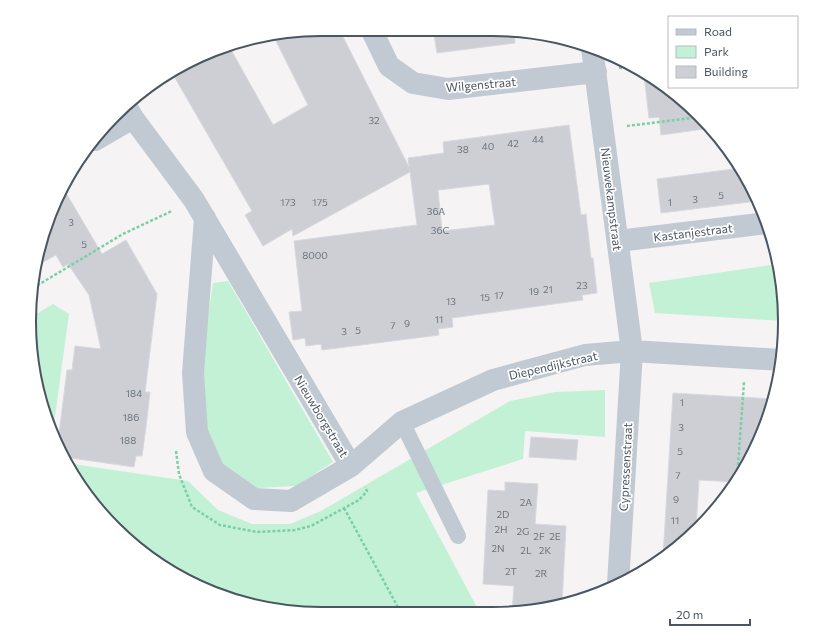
<svg xmlns="http://www.w3.org/2000/svg" width="814" height="643" font-family="Commissioner,sans-serif">
	<rect width="100%" height="100%" fill="#f5f3f3"/>
	<!-- green -->
	<path fill="#c3f1d5" d="M778,264L782,283L784,321L655,313L649,283Z
		M228,281L333,462L296,486L257,488L220,464L202,427L201,393L205,335L213,283Z
		M53,304L69,314L53,431L39,397L29,322L30,318Z
		M605,390V437L525,431L523,459L416,493L480,613L265,608L210,592L159,565L102,515L68,468L66,463L188,481L218,510L252,524H290L321,511L510,401L555,392Z"/>
	<!-- building -->
	<path fill="#cdcfd5" stroke="#d7d9de" fill-rule="evenodd" d="M322,29H339L409,167L408,158L444,153L443,142L569,125L581,215L586,214L591,258H593L597,293L582,295L583,300L452,318L453,327L438,329L439,335L322,350L321,344L306,346L305,338L293,340L289,312L302,311L294,241L417,225L410,172L293,236L292,229L263,246L245,215L252,211L171,71L175,68L229,46L273,125L308,105L273,35ZM489,184L495,225L442,231L438,190Z
		M433,29L511,30H514L515,43L437,53Z
		M644,75L671,90L711,128L661,135L659,117L649,118Z
		M741,168L746,175L757,201L661,213L657,179Z
		M63,188L102,254L126,240L157,294L145,392H150L146,427L142,456H136L134,467L64,457L58,442L67,370H72L75,346L101,349L89,295L68,264L63,267L56,255L36,266L39,246Z
		M673,393L774,399L755,451L736,482L699,480L696,530L686,541L663,557Z
		M531,437L578,440L576,460L529,457Z
		M505,482L538,484L535,524L566,526L562,603L512,613L514,586L483,584L488,490L505,491Z"/>
	<g fill="none" stroke-linecap="round" stroke-linejoin="round">
		<!-- path -->
		<path stroke="#7ad0a6" stroke-width="2.5" stroke-dasharray="3 2" stroke-linecap="butt" d="M619,68L629,67
			M627,126L699,117
			M33,288L123,234L172,211
			M176,451L179,474L192,507L220,525L257,532L295,530L311,526L359,500L367,491L365,487
			M737,480L744,382
			M344,508L400,611"/>
		<!-- service -->
		<path stroke="#c1cad2" stroke-width="16" d="M402,422L458,536"/>
		<!-- minor -->
		<path stroke="#c1cad2" stroke-width="22" d="M371,29L389,66L413,83L448,89L596,72
			M592,48L632,351L618,584
			M126,106L133,118L194,200L351,466
			M95,140L133,118
			M205,218L193,373L197,432L214,471L254,499L291,501L351,466L402,422L493,380L585,355L632,351L781,360
			M618,241L767,223"/>
	</g>
	<g text-anchor="middle" dominant-baseline="central" stroke-width="3.5" stroke-linejoin="round" paint-order="stroke">
		<!-- number labels -->
		<g font-size="10" fill="#6b747e">
			<text x="374" y="120">32</text>
			<text x="538" y="139">44</text>
			<text x="513" y="143">42</text>
			<text x="488" y="146">40</text>
			<text x="463" y="149">38</text>
			<text x="721" y="195">5</text>
			<text x="695" y="199">3</text>
			<text x="288" y="202">173</text>
			<text x="320" y="202">175</text>
			<text x="670" y="202">1</text>
			<text x="436" y="211">36A</text>
			<text x="71" y="222">3</text>
			<text x="440" y="230">36C</text>
			<text x="84" y="244">5</text>
			<text x="315" y="255">8000</text>
			<text x="582" y="285">23</text>
			<text x="548" y="289">21</text>
			<text x="534" y="291">19</text>
			<text x="499" y="295">17</text>
			<text x="485" y="297">15</text>
			<text x="451" y="301">13</text>
			<text x="439" y="319">11</text>
			<text x="407" y="323">9</text>
			<text x="393" y="325">7</text>
			<text x="358" y="330">5</text>
			<text x="344" y="331">3</text>
			<text x="134" y="393">184</text>
			<text x="682" y="402">1</text>
			<text x="131" y="417">186</text>
			<text x="681" y="427">3</text>
			<text x="128" y="440">188</text>
			<text x="680" y="451">5</text>
			<text x="678" y="475">7</text>
			<text x="676" y="499">9</text>
			<text x="526" y="502">2A</text>
			<text x="503" y="514">2D</text>
			<text x="675" y="520">11</text>
			<text x="501" y="529">2H</text>
			<text x="523" y="531">2G</text>
			<text x="539" y="536">2F</text>
			<text x="555" y="536">2E</text>
			<text x="498" y="548">2N</text>
			<text x="526" y="550">2L</text>
			<text x="545" y="550">2K</text>
			<text x="511" y="571">2T</text>
			<text x="541" y="573">2R</text>
		</g>
		<!-- street labels -->
		<g font-size="12" fill="#4a5661" stroke="#fff">
			<text transform="translate(481 84) rotate(-5)">Wilgenstraat</text>
			<text transform="translate(612 199) rotate(83)">Nieuwekampstraat</text>
			<text transform="translate(693 232) rotate(-7)">Kastanjestraat</text>
			<text transform="translate(553 365) rotate(-13)">Diependijkstraat</text>
			<text transform="translate(322 416) rotate(59)">Nieuwborgstraat</text>
			<text transform="translate(625 467) rotate(-87)">Cypressenstraat</text>
		</g>
	</g>
	<!-- crop -->
	<path d="M0 0H814V643H0ZM321 36H493A285 285 0 0 1 778 321V322A285 285 0 0 1 493 607H321A285 285 0 0 1 36 322V321A285 285 0 0 1 321 36Z" fill="#fff" fill-rule="evenodd"/>
	<path fill="none" stroke="#4a5661" stroke-width="2" d="M321 36H493A285 285 0 0 1 778 321V322A285 285 0 0 1 493 607H321A285 285 0 0 1 36 322V321A285 285 0 0 1 321 36Z"/>
	<!-- legend -->
	<rect x="668" y="16" width="130" height="72" fill="#ffffff" stroke="#b7bbc0"/>
	<rect x="676" y="29" width="20" height="6" fill="#c1cad2" stroke="#b7bbc0"/>
	<text x="704" y="36" font-size="12" fill="#4a5661">Road</text>
	<rect x="676" y="46" width="20" height="12" fill="#c3f1d5" stroke="#b7bbc0"/>
	<text x="704" y="56" font-size="12" fill="#4a5661">Park</text>
	<rect x="676" y="66" width="20" height="12" fill="#cdcfd5" stroke="#b7bbc0"/>
	<text x="704" y="76" font-size="12" fill="#4a5661">Building</text>
	<!-- scale -->
	<path d="M670 619v6h80v-6" fill="none" stroke="#4a5661" stroke-width="2"/>
	<text x="676" y="619" font-size="12" fill="#4a5661" stroke="#ffffff" stroke-width="3" paint-order="stroke">20 m</text>
</svg>
